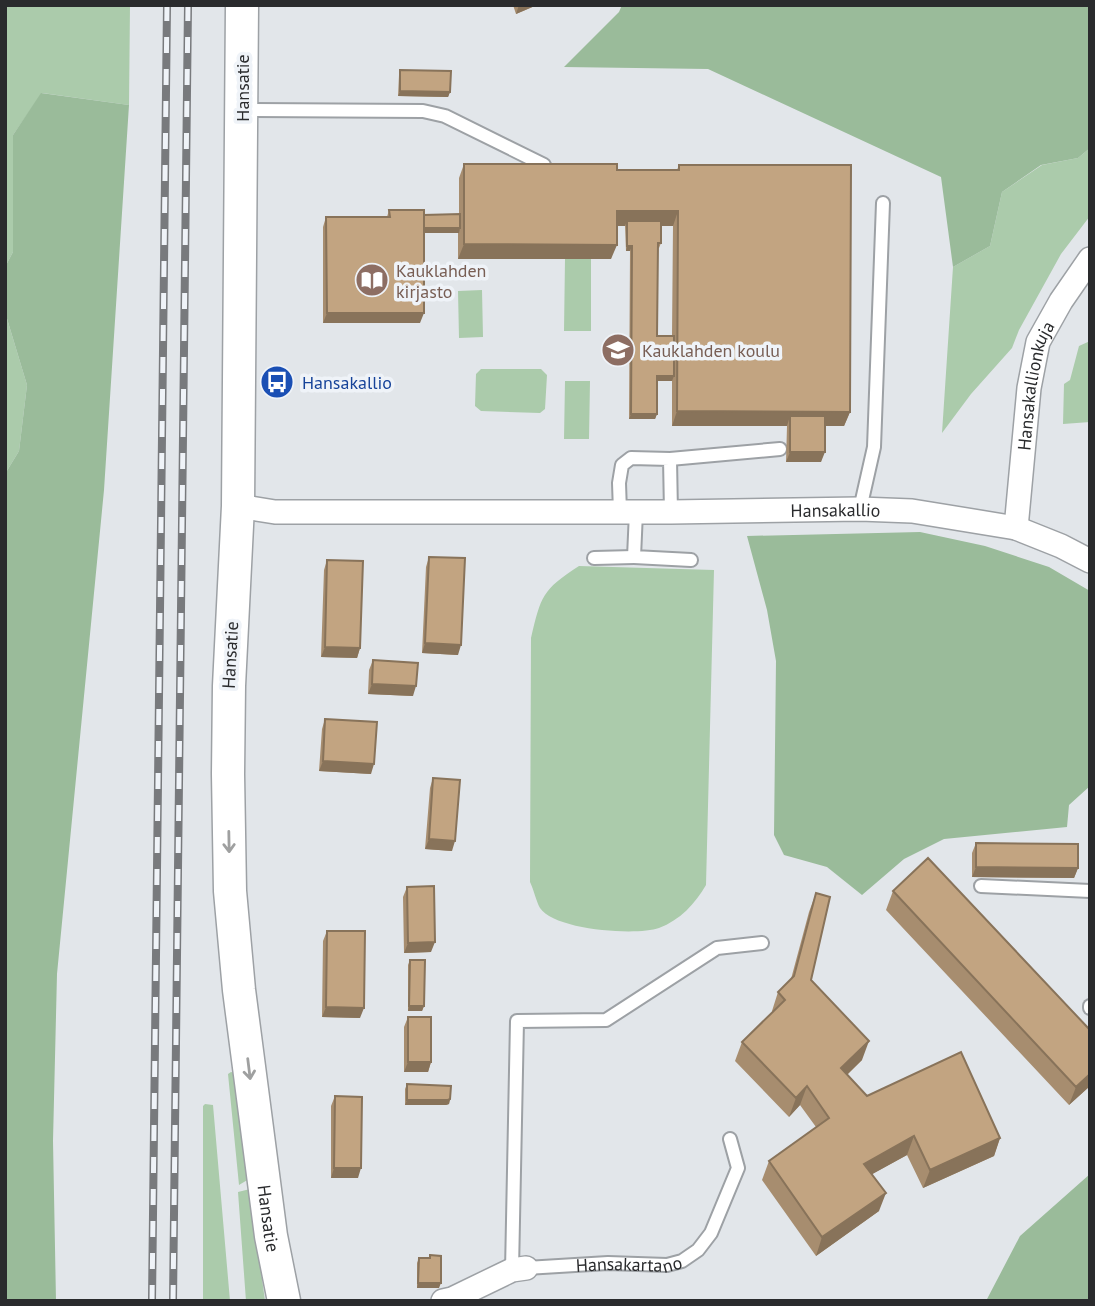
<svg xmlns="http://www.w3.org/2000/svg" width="1095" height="1306" font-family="'PT Sans',sans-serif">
	<rect width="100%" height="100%" fill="#e2e6ea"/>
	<!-- green -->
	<path fill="#abcbab" d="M5,5H130L129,105L42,93L13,135V252L5,267Z
		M1090,148V216L1061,254L1019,330L1012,348L971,394L942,433L953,267L990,246L1002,192L1042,165L1078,158Z
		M565,259H591V331H564Z
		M482,290L483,337L459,338L458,291Z
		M5,312L27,385L19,451L5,474Z
		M1090,341V422L1063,424L1064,384L1070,380L1079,346Z
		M481,369H541L547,375L545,409L540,413L481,411L475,406L476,374Z
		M565,381H590L589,439H564Z
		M579,566L714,570L706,885C695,904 680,920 659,928C636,936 554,930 540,908C536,901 534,890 530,882L531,638C541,596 542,590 579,566Z
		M231,1072L236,1073L249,1179L239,1185L228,1074Z
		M205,1104L213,1105L230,1301H203V1106Z
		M250,1189L265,1301H246L238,1192Z"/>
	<!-- forest -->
	<path fill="#9abb9a" d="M622,5H1090V148L1078,158L1041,165L1002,192L990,246L953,267L941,177L708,69L564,67L619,12Z
		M41,93L129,105L104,490L57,974L53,1141L56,1301H5V474L19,451L27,385L5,312V267L13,252V135Z
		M920,532L985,546L1049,567L1090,591V786L1069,805L1067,827L944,839L904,859L862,895L827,867L784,855L774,835L776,661L767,610L747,536Z
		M1090,1174V1301H986L1020,1236Z"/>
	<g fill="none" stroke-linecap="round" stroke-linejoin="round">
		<defs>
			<g id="service">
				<path d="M242,110L423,111L445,116L544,165"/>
				<path d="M670,459L780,449"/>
				<path d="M860,509L874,447L883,203"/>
				<path d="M620,512L619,483L622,465L631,458L670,459L671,512"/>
				<path d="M636,512L634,557L691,560"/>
				<path d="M594,558L634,557"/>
				<path d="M981,886L1090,891"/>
				<path d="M1090,1008V1006"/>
				<path id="s1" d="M526,1268L608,1263L667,1265L682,1261L698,1250L711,1233L738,1168L730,1139"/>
				<path d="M512,1270L517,1021L606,1020L717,948L762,943"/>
			</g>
			<g id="minor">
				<path id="s2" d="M238,506L275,512H671L860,509L912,511L1016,528L1061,546L1090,561"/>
				<path id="s3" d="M1016,528L1029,388L1038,342L1061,301L1090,259"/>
				<path d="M443,1301L452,1299L512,1270L526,1268"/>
			</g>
			<g id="secondary">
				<path id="s4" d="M242,5L238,506L229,686L228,774L230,891L239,990L271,1236L284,1301"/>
			</g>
		</defs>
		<!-- service casing -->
		<use href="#service" stroke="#9da1a5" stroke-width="16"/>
		<!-- minor casing -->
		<use href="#minor" stroke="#9da1a5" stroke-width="26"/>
		<!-- secondary casing -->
		<use href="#secondary" stroke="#9da1a5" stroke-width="35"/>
		<!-- service -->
		<use href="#service" stroke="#fff" stroke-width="12"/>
		<!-- minor -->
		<use href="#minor" stroke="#fff" stroke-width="23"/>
		<!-- secondary -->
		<use href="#secondary" stroke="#fff" stroke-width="32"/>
		<defs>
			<path id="rail" d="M152,1301L167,5
				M173,1301L188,5"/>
		</defs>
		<!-- rail casing -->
		<use href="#rail" stroke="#787a7d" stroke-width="8"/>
		<!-- rail -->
		<use href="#rail" stroke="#eff3f8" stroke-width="5" stroke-dasharray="16" stroke-linecap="butt"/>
	</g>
	<!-- wall -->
	<path fill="#a78d6f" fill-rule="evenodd" d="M513,5H537L516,14Z
		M400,70L450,92L448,97L398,96L399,75Z
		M464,164L617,170H677L679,165L850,412L844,426H825L821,462H786L787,426H672V381H657V414L655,419H629L630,251H626L625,226H617L611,259H458V233H424L420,323H323V227L326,217H387L389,210L424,215L459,214V178ZM661,226H673L672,336H657L658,248H659L661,243Z
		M429,557L458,655L422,653L426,567Z
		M327,560L360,648L357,658L321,657L324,570Z
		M373,660L413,696L368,694L369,670Z
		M325,719L371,774L319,771L322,729Z
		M433,778L452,851L425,849L430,788Z
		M976,843L1078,868L1074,878L972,877V853Z
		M407,887L431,952L404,953L403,897Z
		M893,891L1090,1086L1069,1105L886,910Z
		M816,893L811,980L862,1060L847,1075L867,1096L1000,1138L994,1156L923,1188L907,1155L872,1174L879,1211L816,1256L762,1180L769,1161L816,1127L800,1105L789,1117L735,1061L742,1042L773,1012L772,1011L778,992L791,979L809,912Z
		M327,931L360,1018L322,1017L323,941Z
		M410,960L424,1006L422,1011H408V965Z
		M408,1017L431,1062L428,1072H404V1027Z
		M407,1084L450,1099L449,1104L446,1105H405V1089Z
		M335,1096L358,1178H331V1106Z
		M430,1255L439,1288H417V1263L419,1258H429Z"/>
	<!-- shaded-wall -->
	<path fill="#88735a" d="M519,5H537L516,14Z
		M400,91L450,92L448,97L398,96Z
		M617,211H678L673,226H627V221L625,226H611Z
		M422,228H460L459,233H420Z
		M464,244L617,245L611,259H458Z
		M627,246H632L630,251H626Z
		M327,313H424L420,323H323Z
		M657,376H674L672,381H656Z
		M677,411L850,412L844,426H790V416L787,426H672Z
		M631,414H657L655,419H629Z
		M790,452H825L821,462H786Z
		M425,643L461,645L458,655L422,653Z
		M325,647L360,648L357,658L321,657Z
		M372,684L416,686L413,696L368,694Z
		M323,761L374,764L371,774L319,771Z
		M429,839L455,841L452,851L425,849Z
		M976,867L1078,868L1074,878L972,877Z
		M435,942L431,952L404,953L408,943Z
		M409,1006H424L422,1011H408Z
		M326,1007L364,1008L360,1018L322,1017Z
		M869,1041L862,1060L834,1087L841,1068Z
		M408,1062H431L428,1072H404Z
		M1090,1074V1086L1069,1105L1076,1087Z
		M807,1086L800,1105L789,1117L796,1098Z
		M450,1099L449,1104L446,1105H405L407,1100Z
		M914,1136L907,1155L858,1182L864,1164Z
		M1000,1138L994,1156L923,1188L930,1170Z
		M334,1168H361L358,1178H331Z
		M886,1193L879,1211L816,1256L822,1237Z
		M418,1283H441L439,1288H417Z"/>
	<!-- building -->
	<path fill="#c2a481" stroke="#88735a" stroke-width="2" d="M400,70L451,71L450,92L400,91Z
		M464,164H617V170H679V165H851L850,412L677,411L678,211H617V245L464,244Z
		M389,210H424V313H327L326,217H390Z
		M460,214V228H424V215Z
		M627,221H661V243H658L657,336H674V376H657V414H631L632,246H627Z
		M790,416H825V452H790Z
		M429,557L465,558L461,645L425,643Z
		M327,560L363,561L360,648L325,647Z
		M373,660L418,663L416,686L372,684Z
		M325,719L377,722L374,764L323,761Z
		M433,778L460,780L455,841L429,839Z
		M976,843L1078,844V868L976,867Z
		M928,858L1090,1030V1074L1076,1087L893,891Z
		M434,886L435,942L408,943L407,887Z
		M816,893L830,897L811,980L869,1041L841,1068L867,1096L961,1052L1000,1138L930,1170L914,1136L864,1164L886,1193L822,1237L769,1161L829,1118L807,1086L796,1098L742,1042L785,1000L778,992L794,976Z
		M327,931H365L364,1008L326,1007Z
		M410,960H425L424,1006H409Z
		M408,1017H431V1062H408Z
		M407,1084L451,1086L450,1099L448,1100H407Z
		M335,1096L362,1097L361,1168H334Z
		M430,1255L441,1256V1283H418L419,1258H430Z"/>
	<!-- one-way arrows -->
	<defs><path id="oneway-shaft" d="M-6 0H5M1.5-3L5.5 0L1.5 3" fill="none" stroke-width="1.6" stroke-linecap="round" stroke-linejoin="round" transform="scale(1.75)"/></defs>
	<g stroke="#9fa0a0">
		<use href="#oneway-shaft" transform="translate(229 842) rotate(89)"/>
		<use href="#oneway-shaft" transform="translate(249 1069) rotate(83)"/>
	</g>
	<!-- icons -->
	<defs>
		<symbol id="library-disc" viewBox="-11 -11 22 22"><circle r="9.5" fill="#8d6e63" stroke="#eff3f8"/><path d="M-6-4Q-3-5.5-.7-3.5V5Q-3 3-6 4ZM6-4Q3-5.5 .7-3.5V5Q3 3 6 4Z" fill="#fff"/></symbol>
		<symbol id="school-disc" viewBox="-11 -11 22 22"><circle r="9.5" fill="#8d6e63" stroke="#eff3f8"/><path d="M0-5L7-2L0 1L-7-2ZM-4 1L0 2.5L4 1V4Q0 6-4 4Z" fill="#fff"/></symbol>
		<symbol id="bus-disc" viewBox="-11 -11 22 22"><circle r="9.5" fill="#1a4fb4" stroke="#eff3f8"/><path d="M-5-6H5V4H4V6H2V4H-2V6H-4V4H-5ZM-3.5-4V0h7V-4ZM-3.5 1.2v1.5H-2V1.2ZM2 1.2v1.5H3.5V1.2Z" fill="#fff"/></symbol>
	</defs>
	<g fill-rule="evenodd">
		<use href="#library-disc" x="353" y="261" width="38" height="38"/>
		<use href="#school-disc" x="599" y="331" width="38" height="38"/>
		<use href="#bus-disc" x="258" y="363" width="38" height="38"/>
	</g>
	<g text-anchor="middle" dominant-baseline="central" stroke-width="7" stroke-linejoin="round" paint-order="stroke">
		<!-- street labels -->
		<g font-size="18" fill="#2a2b2d" stroke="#eff3f8">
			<text transform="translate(242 88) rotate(-90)">Hansatie</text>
			<text stroke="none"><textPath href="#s3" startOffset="144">Hansakallionkuja</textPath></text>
			<text stroke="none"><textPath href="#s2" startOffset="598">Hansakallio</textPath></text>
			<text transform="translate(230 655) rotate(-87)">Hansatie</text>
			<text stroke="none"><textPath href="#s4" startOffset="1216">Hansatie</textPath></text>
			<text stroke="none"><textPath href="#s1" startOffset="103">Hansakartano</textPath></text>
		</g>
		<!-- education labels -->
		<g font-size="18" fill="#785e54" stroke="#eff3f8" text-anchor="start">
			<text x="396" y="270">Kauklahden<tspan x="396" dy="21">kirjasto</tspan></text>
			<text x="642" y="350">Kauklahden koulu</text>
		</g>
		<!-- transit labels -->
		<g font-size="18" fill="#164399" stroke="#eff3f8" text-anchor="start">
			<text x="302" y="382">Hansakallio</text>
		</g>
	</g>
	<!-- border -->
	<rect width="1095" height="1306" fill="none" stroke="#2a2b2d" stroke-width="14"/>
</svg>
